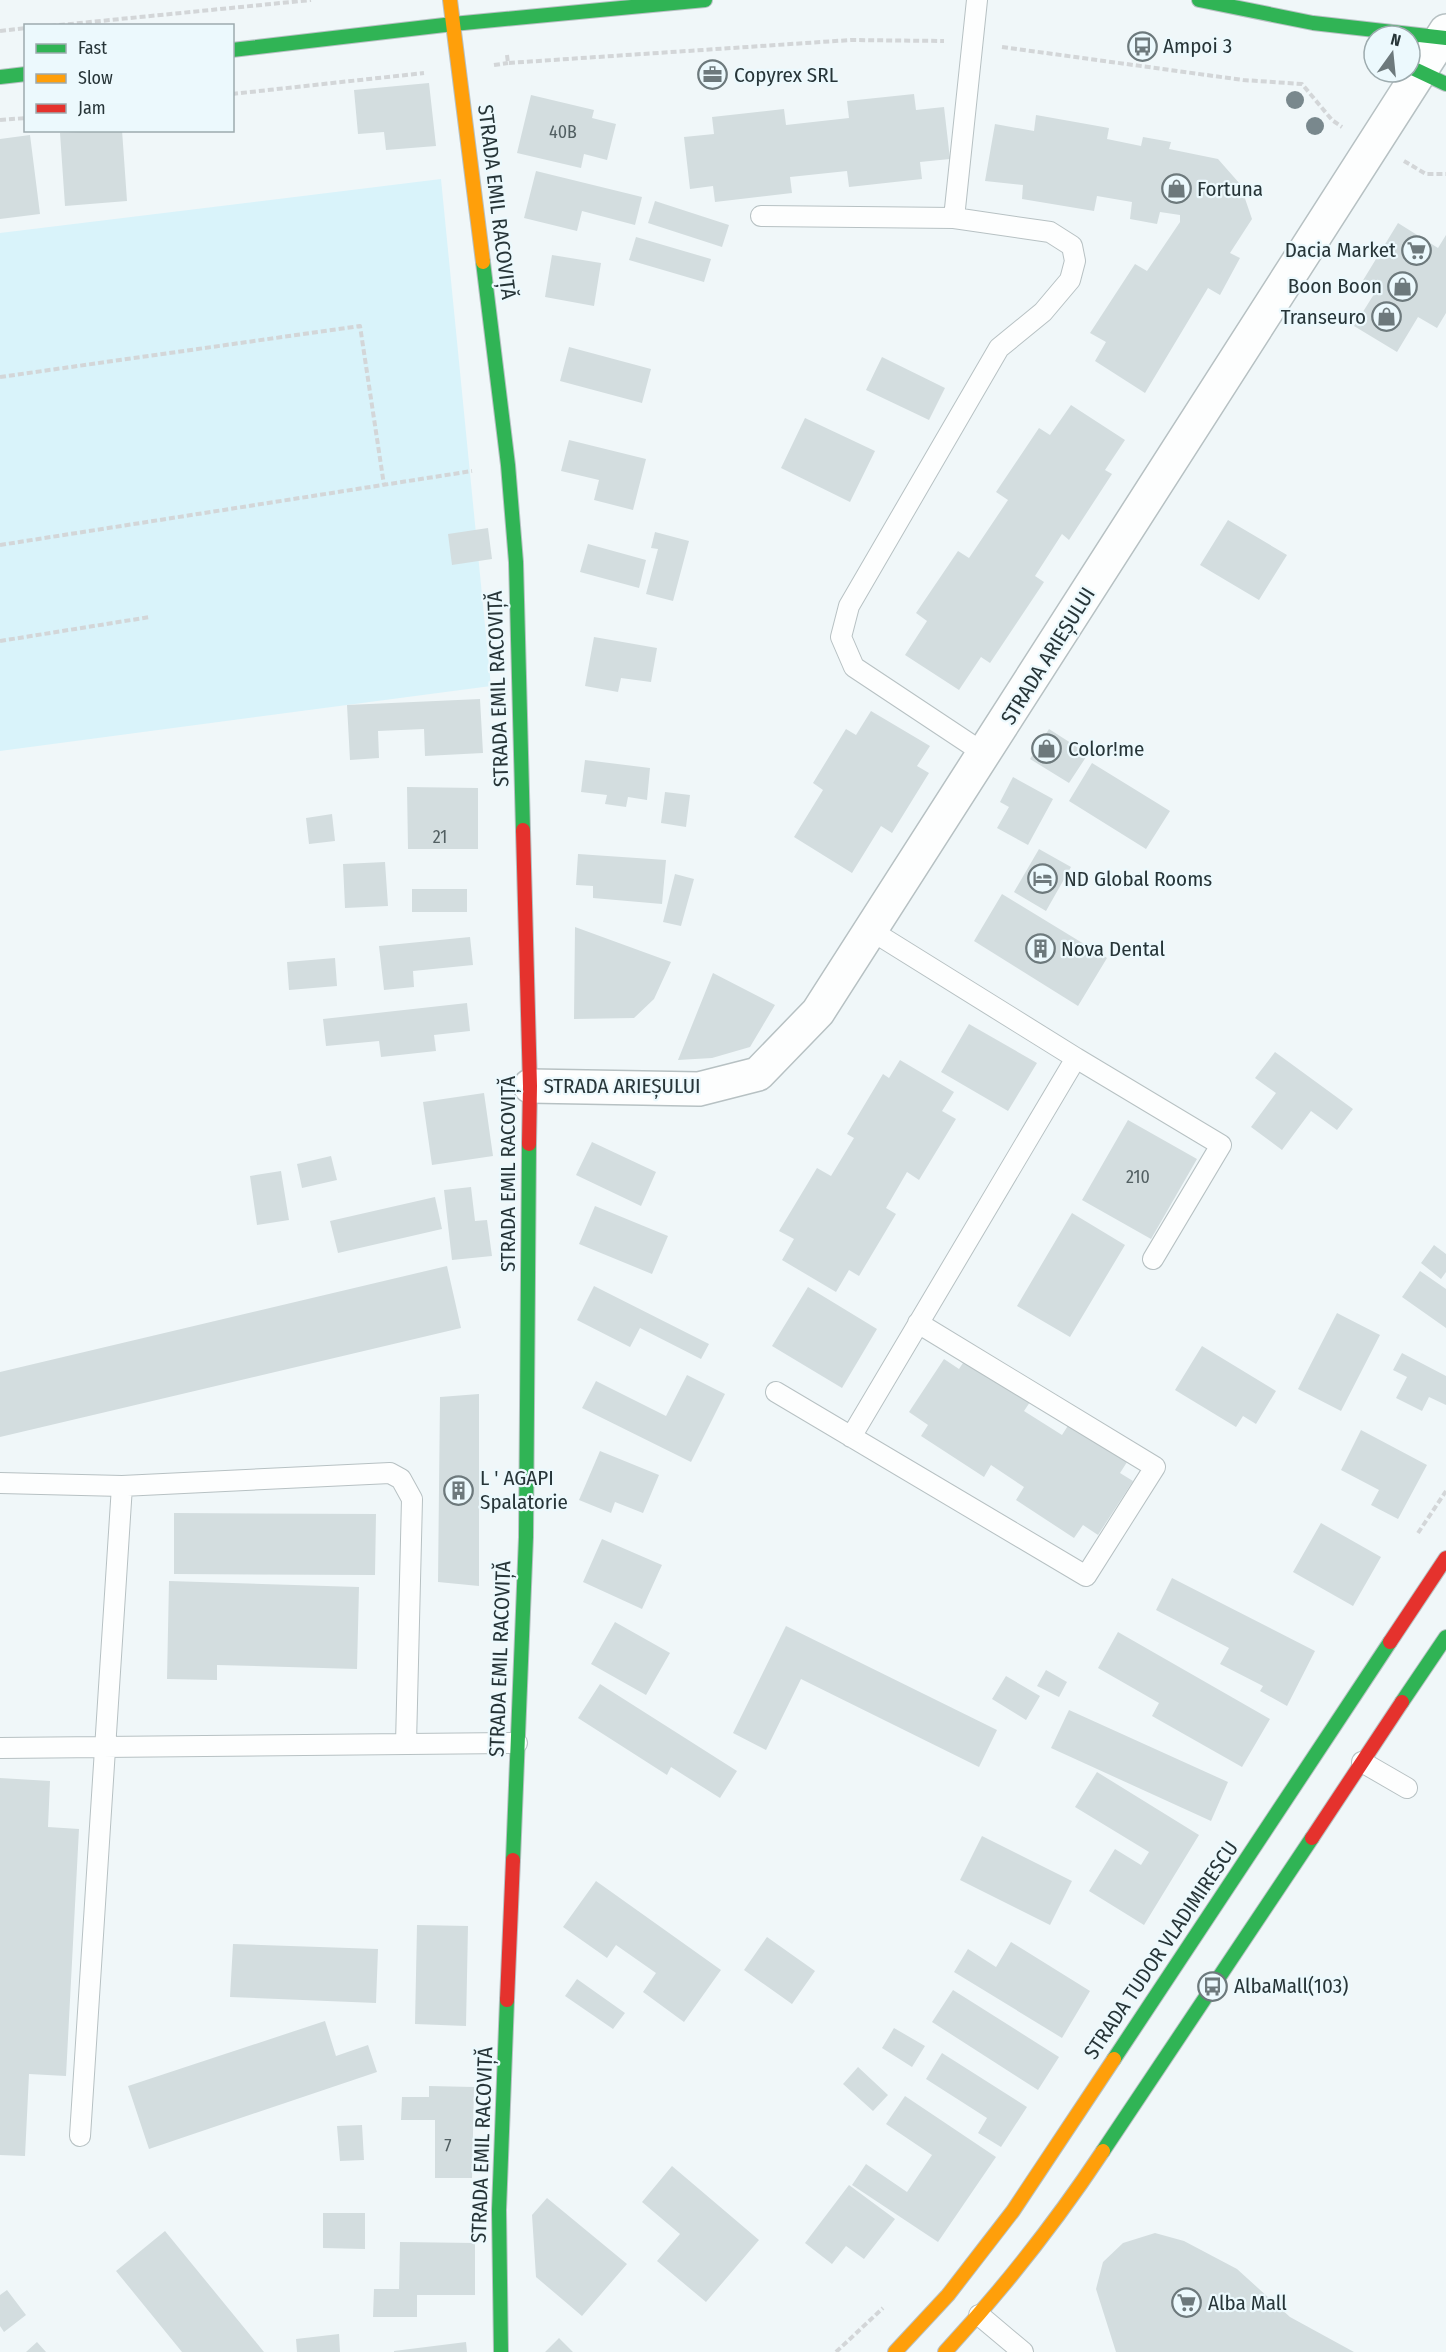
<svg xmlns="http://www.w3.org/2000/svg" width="1446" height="2352" font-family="'Fira Sans Condensed',sans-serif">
	<rect width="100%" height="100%" fill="#f0f7f9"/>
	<!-- green -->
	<path fill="#d9f3fa" d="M441,179L491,686L0,751V233Z"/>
	<!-- building -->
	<path fill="#d3dddf" d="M429,83L436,146L386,150L384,132L358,134L354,90Z
		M914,94L916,110L944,107L950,159L920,162L922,179L849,187L847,171L790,177L792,193L715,202L713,186L690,189L684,137L714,134L712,117L784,109L786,125L849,118L847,101Z
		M531,95L594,110L592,118L616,124L607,160L584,154L581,168L517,153Z
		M1036,115L1109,128L1107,139L1141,146L1143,137L1171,142L1169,149L1218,159L1240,184L1252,219L1230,253L1240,258L1220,295L1208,288L1145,393L1095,361L1106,342L1090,333L1135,264L1147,271L1180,222V215L1160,212L1157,224L1130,219L1132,202L1097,196L1094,211L1022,199L1023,185L985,181L995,124L1034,131Z
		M122,130L127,201L65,206L60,133Z
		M30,135L40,214L0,219V139Z
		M536,171L642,197L635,225L582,211L577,231L524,218Z
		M655,201L729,225L722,247L648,223Z
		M1398,223L1438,248L1446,235V313L1437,328L1418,317L1397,352L1354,326L1376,291L1362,282Z
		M636,237L711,259L704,282L629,260Z
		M552,255L601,263L594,306L545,297Z
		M569,347L651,369L642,403L560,381Z
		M882,357L945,388L929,420L866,390Z
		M1071,405L1125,440L1105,470L1112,474L1069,540L1062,534L1035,576L1044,582L990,663L981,657L959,690L905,655L927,621L916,613L958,551L969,558L1008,500L996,492L1039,428L1050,435Z
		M805,418L875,451L850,502L781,468Z
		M569,440L646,459L633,510L594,500L599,480L561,471Z
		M1228,520L1287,555L1259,600L1200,565Z
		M488,528L492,559L452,565L448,534Z
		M655,532L689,541L673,601L646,594L658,549L651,548Z
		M588,544L646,560L639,588L580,572Z
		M594,637L657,648L651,682L621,678L618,692L585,686Z
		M480,699L483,753L425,756L424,729L378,731L379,758L350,760L347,705Z
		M871,711L930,746L917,766L929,773L892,833L881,826L852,873L794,837L823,790L813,783L846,729L856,735Z
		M1049,729L1088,754L1069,783L1030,759Z
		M585,760L650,768L647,800L628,797L626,807L605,804L607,795L581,792Z
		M1092,763L1170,811L1146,849L1069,801Z
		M1013,777L1053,799L1028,845L997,828L1009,807L1000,802Z
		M407,787L478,788V849H408Z
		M665,792L690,795L686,827L661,823Z
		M332,814L335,841L309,844L306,818Z
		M1039,849L1071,867L1046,911L1014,892Z
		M578,854L666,860L662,904L593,898V886L576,885Z
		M385,862L388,906L345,908L343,864Z
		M675,874L694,879L681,926L663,922Z
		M412,889H467V912H412Z
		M1002,894L1107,958L1078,1006L974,941Z
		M575,927L671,962L654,999L634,1018L574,1019Z
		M470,937L473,965L413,971L414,987L384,990L379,946Z
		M335,958L337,986L289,990L287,962Z
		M713,973L775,1005L750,1047L712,1058L678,1060Z
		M467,1003L470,1031L434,1035L436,1051L381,1057L379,1041L326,1046L323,1019Z
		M969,1024L1037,1063L1008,1111L941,1072Z
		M1275,1052L1353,1109L1337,1130L1311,1111L1282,1150L1251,1127L1276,1093L1255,1078Z
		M900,1060L954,1092L942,1111L956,1119L919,1180L907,1172L886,1208L896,1214L859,1276L849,1270L836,1292L782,1260L794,1239L779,1231L817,1168L831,1176L854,1138L847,1134L883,1074L889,1078Z
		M484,1093L493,1156L432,1165L423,1102Z
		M1128,1120L1197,1159L1151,1239L1082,1200Z
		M592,1142L656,1172L641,1206L576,1175Z
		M331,1156L337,1180L302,1188L297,1164Z
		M281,1171L289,1220L257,1225L250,1176Z
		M471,1187L475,1221L487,1220L492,1256L452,1260L444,1190Z
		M435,1197L442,1229L338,1253L330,1221Z
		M595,1206L668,1236L652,1274L579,1244Z
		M1072,1213L1125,1245L1070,1337L1017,1306Z
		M1434,1245L1446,1254V1272L1441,1279L1421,1263Z
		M447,1266L461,1328L0,1437V1372Z
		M1420,1271L1446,1289V1328L1402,1297Z
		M594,1286L709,1344L701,1359L640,1328L630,1347L577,1320Z
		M808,1287L877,1329L842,1388L772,1346Z
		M1337,1313L1380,1335L1341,1411L1298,1389Z
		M1202,1346L1276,1391L1256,1424L1243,1416L1236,1427L1175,1390Z
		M1402,1353L1446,1376V1405L1429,1397L1422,1411L1396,1398L1407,1377L1393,1370Z
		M944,1359L959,1369L965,1360L1030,1402L1024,1411L1062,1435L1071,1421L1129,1459L1120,1473L1133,1481L1098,1535L1083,1525L1074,1538L1016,1500L1024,1487L991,1465L984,1477L921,1436L928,1425L909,1412Z
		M687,1375L725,1394L691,1462L582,1408L596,1381L666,1416Z
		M479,1394V1586L438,1582L440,1397Z
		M1361,1430L1427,1465L1398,1519L1371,1505L1379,1490L1341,1470Z
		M600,1451L659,1475L643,1513L615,1502L611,1513L579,1500Z
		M174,1513L376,1514L375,1575L174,1574Z
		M1321,1523L1381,1557L1353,1606L1293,1572Z
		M602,1539L662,1565L642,1609L583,1582Z
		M1172,1578L1315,1651L1287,1706L1260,1691L1263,1686L1220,1664L1229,1648L1156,1610Z
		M169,1581L359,1587L357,1669L217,1665V1680L167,1679Z
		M615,1622L670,1653L646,1695L591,1664Z
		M786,1626L997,1730L979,1767L801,1679L766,1750L733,1733Z
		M1118,1632L1270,1719L1242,1767L1152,1716L1159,1703L1098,1668Z
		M1046,1670L1067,1682L1059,1697L1037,1686Z
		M1006,1676L1040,1696L1026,1720L992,1699Z
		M600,1684L737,1771L720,1798L671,1767L667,1775L578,1718Z
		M1069,1710L1228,1782L1211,1821L1051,1748Z
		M1097,1772L1199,1835L1144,1925L1089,1891L1115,1849L1141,1865L1149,1852L1075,1807Z
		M0,1778L50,1781L48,1827L79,1829L66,2076L29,2074L25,2156L0,2155Z
		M982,1836L1072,1881L1050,1925L960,1880Z
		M596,1881L721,1970L684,2022L643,1992L656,1973L616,1945L607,1958L563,1927Z
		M417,1925L468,1926L466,2026L415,2024Z
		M767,1937L815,1971L792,2004L744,1970Z
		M1011,1942L1090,1991L1062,2038L954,1972L968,1949L996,1967Z
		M233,1944L378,1949L376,2003L230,1997Z
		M577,1979L625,2013L613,2029L565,1996Z
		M953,1990L1059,2057L1038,2090L932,2022Z
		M325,2021L336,2056L368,2045L377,2072L149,2149L128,2086Z
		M894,2028L925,2046L912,2067L882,2048Z
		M942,2053L1027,2107L1001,2147L978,2133L987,2118L926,2079Z
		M858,2067L888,2095L873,2111L843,2084Z
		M429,2086L474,2087L472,2178H435V2120H401L402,2097H429Z
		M905,2096L996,2157L938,2242L852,2185L866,2164L907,2192L932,2155L886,2124Z
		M362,2125L364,2160L340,2161L337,2126Z
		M672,2166L759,2240L706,2302L657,2261L680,2234L642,2202Z
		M849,2185L895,2219L864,2259L846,2246L832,2264L805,2243Z
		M547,2198L627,2264L582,2316L536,2277L532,2215Z
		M323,2213H365V2249L323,2248Z
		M165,2231L264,2352H182L116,2271Z
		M1155,2233L1184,2241L1237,2269L1290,2317L1354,2352H1116L1096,2289L1103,2262L1123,2243Z
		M400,2242L475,2243V2295H417V2317H373L374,2289H399Z
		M7,2290L26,2315L4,2332L0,2326V2295Z
		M339,2334L340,2352H297L296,2339Z
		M559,2338L573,2352H545Z
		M37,2342L46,2352H26Z
		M466,2342L467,2352H394V2351Z"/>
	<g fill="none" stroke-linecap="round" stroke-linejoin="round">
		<defs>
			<path id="lane" d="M761,216L954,218L1050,232L1072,246L1075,261L1070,280L1043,312L999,348L849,606L841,637L854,667L985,754
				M954,218L977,0
				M1076,1058L1221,1145L1153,1259
				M776,1392L1086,1576L1155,1467L918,1323
				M851,1437L1076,1058L872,931
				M0,1483L122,1486L390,1473L401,1479L412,1499L406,1744
				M0,1748L517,1743
				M1362,1762L1407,1788
				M80,2136L122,1486
				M979,2315L1023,2352"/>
			<path id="street" d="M530,1086L699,1089L758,1074L818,1012L1446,31"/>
			<path id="fast" d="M1199,0L1313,23L1446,38
				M232,50L453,24L705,0
				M1410,67L1446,84
				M0,77L26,74
				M483,262L508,465L516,562L523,830
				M1402,1702L1446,1637
				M513,1860L526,1537L529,1144
				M1114,2059L1390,1642
				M1103,2151L1312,1838
				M501,2352L499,2210L507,2000"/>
			<path id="slow" d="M450,0L483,262
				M895,2352L948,2295L1013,2211L1114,2059
				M945,2352C1003,2289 1056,2222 1103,2151"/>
			<path id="jam" d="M523,830L530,1086L529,1144
				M1390,1642L1446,1558
				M1312,1838L1402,1702
				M507,2000L513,1860"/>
		</defs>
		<!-- lane casing -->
		<use href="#lane" stroke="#b7c1c3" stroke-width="22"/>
		<!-- street casing -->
		<use href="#street" stroke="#b7c1c3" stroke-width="36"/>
		<!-- fast casing -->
		<use href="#fast" stroke="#b7c1c3" stroke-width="16"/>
		<!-- slow casing -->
		<use href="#slow" stroke="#b7c1c3" stroke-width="16"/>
		<!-- jam casing -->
		<use href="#jam" stroke="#b7c1c3" stroke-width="16"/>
		<!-- path -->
		<path stroke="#d3d6d8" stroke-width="4" stroke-dasharray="6 3" stroke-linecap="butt" d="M50,26L311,0
			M0,31L26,28
			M1002,47L1243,80L1302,84L1332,120L1342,127
			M507,55L508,63L851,40L944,41
			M494,65L508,63
			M232,94L424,73
			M0,120L26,118
			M1404,161L1426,174H1446
			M0,377L360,326L384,485
			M0,545L472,471
			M0,641L150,617
			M1418,1533L1446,1491
			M836,2352L883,2308"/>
		<!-- lane -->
		<use href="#lane" stroke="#fdfefe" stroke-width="20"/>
		<!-- street -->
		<use href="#street" stroke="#fdfefe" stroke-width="33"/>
		<!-- fast -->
		<use href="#fast" stroke="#30b455" stroke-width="14"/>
		<!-- slow -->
		<use href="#slow" stroke="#ff9f0a" stroke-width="14"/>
		<!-- jam -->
		<use href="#jam" stroke="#e5322d" stroke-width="14"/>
	</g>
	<!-- trees -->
	<g fill="#79888d">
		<circle cx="1295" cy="100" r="9"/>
		<circle cx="1315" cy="126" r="9"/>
	</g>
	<!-- icons -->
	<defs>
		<symbol id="bus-ring" viewBox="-11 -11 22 22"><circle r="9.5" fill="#ecf9fd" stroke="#6d797c" stroke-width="1.5"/><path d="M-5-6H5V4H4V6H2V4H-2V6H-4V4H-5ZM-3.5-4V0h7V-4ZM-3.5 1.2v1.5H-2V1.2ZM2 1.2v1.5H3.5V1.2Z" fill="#6d797c"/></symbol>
		<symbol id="office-ring" viewBox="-11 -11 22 22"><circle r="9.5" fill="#ecf9fd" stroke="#6d797c" stroke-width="1.5"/><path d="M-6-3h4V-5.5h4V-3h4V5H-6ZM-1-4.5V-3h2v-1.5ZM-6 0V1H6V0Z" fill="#6d797c"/></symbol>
		<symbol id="shop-ring" viewBox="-11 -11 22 22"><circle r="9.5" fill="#ecf9fd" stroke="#6d797c" stroke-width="1.5"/><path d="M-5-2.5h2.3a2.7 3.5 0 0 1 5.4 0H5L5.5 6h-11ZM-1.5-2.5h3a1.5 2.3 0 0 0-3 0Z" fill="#6d797c"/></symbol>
		<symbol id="supermarket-ring" viewBox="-11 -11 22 22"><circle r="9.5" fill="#ecf9fd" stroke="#6d797c" stroke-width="1.5"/><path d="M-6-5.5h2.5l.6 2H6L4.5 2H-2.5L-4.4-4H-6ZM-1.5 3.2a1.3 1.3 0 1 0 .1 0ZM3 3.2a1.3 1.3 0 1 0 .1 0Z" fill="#6d797c"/></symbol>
		<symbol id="hotel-ring" viewBox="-11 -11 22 22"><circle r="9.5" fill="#ecf9fd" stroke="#6d797c" stroke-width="1.5"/><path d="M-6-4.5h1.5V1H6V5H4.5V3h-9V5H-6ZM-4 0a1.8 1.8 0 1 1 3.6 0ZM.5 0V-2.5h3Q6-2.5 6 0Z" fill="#6d797c"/></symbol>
		<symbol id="building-ring" viewBox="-11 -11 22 22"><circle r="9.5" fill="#ecf9fd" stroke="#6d797c" stroke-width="1.5"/><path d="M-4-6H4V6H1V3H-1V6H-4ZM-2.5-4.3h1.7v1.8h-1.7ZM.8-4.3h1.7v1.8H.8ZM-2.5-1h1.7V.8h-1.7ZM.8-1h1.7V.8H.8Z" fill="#6d797c"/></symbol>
	</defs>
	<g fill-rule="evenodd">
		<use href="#bus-ring" x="1126" y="30" width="33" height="33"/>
		<use href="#office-ring" x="696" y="58" width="33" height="33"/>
		<use href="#shop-ring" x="1160" y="172" width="33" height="33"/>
		<use href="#supermarket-ring" x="1400" y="234" width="33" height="33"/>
		<use href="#shop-ring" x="1386" y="270" width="33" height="33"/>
		<use href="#shop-ring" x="1370" y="300" width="33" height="33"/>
		<use href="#shop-ring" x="1030" y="732" width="33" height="33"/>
		<use href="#hotel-ring" x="1026" y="862" width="33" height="33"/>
		<use href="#building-ring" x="1024" y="932" width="33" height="33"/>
		<use href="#building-ring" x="442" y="1474" width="33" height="33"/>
		<use href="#bus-ring" x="1196" y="1970" width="33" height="33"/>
		<use href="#supermarket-ring" x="1170" y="2286" width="33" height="33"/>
	</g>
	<g text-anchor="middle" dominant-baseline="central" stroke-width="4.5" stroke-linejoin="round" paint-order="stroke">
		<!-- number labels -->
		<g font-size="18" fill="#525f62">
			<text x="563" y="132">40B</text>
			<text x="440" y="837">21</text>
			<text x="1138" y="1177">210</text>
			<text x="448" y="2146">7</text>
		</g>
		<!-- poi labels -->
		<g font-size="21" fill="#273538" stroke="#ecf9fd" text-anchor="start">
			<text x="1163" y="46">Ampoi 3</text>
			<text x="734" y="75">Copyrex SRL</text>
			<text x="1197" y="189">Fortuna</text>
			<text x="1396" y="250" text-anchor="end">Dacia Market</text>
			<text x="1382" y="286" text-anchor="end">Boon Boon</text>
			<text x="1366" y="317" text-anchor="end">Transeuro</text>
			<text x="1068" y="749">Color!me</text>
			<text x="1064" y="879">ND Global Rooms</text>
			<text x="1061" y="949">Nova Dental</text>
			<text x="480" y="1478">L ' AGAPI<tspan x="480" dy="24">Spalatorie</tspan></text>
			<text x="1234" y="1986">AlbaMall(103)</text>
			<text x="1208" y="2303">Alba Mall</text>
		</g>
		<!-- street labels -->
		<g font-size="21" fill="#273538" stroke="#ecf9fd">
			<text transform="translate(497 202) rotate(83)">STRADA EMIL RACOVIȚĂ</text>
			<text transform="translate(1048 656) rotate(-58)">STRADA ARIEȘULUI</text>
			<text transform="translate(498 689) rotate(-92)">STRADA EMIL RACOVIȚĂ</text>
			<text x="622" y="1086">STRADA ARIEȘULUI</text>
			<text transform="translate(508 1174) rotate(-90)">STRADA EMIL RACOVIȚĂ</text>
			<text transform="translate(500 1659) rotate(-88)">STRADA EMIL RACOVIȚĂ</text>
			<text transform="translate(1161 1950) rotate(-56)">STRADA TUDOR VLADIMIRESCU</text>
			<text transform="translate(482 2145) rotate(-88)">STRADA EMIL RACOVIȚĂ</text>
		</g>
	</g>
	<!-- legend -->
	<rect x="24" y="24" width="210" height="108" fill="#ecf9fd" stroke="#9dabae" stroke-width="1.5"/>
	<rect x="36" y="44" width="30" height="9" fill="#30b455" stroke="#9dabae" stroke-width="1.5"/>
	<text x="78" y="54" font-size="18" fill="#273538">Fast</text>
	<rect x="36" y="74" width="30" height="9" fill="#ff9f0a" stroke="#9dabae" stroke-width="1.5"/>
	<text x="78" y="84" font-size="18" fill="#273538">Slow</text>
	<rect x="36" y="104" width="30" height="9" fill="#e5322d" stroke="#9dabae" stroke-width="1.5"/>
	<text x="78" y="114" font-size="18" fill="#273538">Jam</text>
	<!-- north arrow -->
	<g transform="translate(1392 54) rotate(15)"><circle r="28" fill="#ecf9fd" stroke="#9dabae" stroke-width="1.5"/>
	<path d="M0-4.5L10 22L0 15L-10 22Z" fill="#6d797c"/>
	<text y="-9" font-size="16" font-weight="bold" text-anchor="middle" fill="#273538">N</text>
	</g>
</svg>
